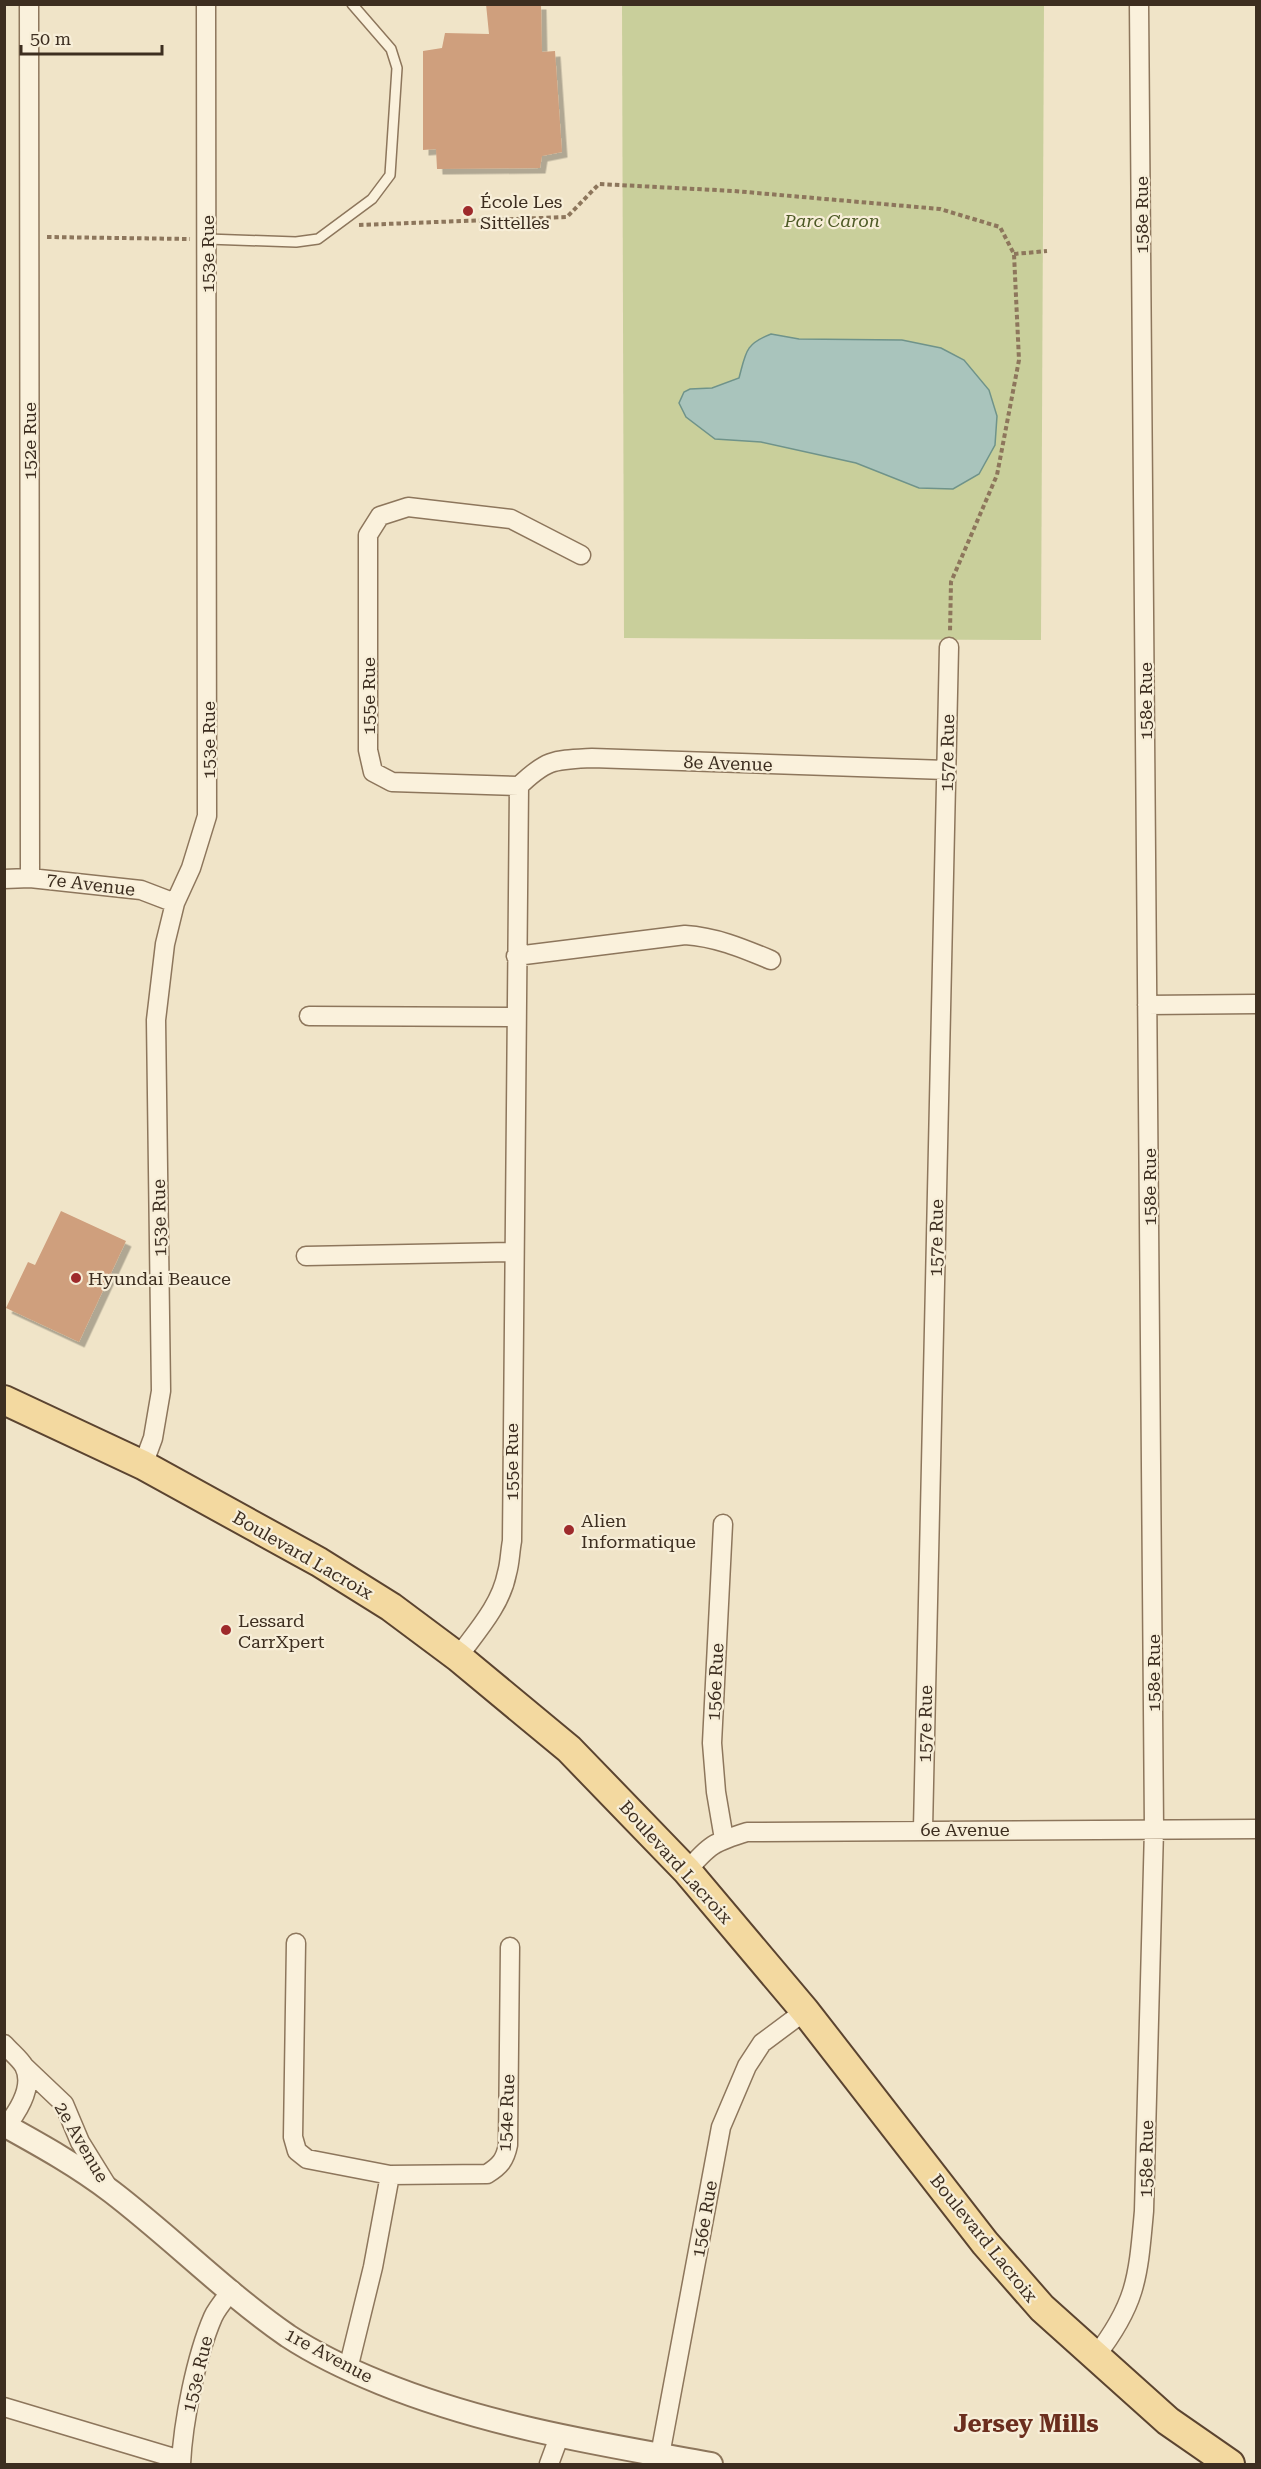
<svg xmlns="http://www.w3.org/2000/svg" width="1261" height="2469" font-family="'Roboto Serif',serif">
	<defs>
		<filter id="shadow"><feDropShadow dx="5.5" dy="5.5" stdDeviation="0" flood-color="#0004"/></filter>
	</defs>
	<rect width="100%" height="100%" fill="#f0e4c8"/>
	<!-- green -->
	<path fill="#c9cf9b" d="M622,5H1044L1041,640L624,638Z"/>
	<!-- water -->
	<path fill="#a9c4bc" stroke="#6f938a" stroke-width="1.5" d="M771,334L799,339L902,340L941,348L964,360L989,390L997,416L995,445L979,474L953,489L919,488L856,463L761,442L715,439L686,417L679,403L684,392L690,389L712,388L739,378C746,352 745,344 771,334Z"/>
	<!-- building -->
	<path fill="#cf9f7d" filter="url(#shadow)" d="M486,4H541L542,52L555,51L562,152L542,156L540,168L437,169L436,149L423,150V51L442,48L445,33L489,34Z
		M61,1211L126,1241L79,1342L6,1308L28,1262L35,1265Z"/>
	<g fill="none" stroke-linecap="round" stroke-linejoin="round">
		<defs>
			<path id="service" d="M207,239L296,242L318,239L372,199L390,175L397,68L391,49L352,4"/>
			<path id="minor" d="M29,4L30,878
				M519,786L392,782L373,772L368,750V535L380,516L408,507L511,519L581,555
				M519,786C547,759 554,760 592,758L946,770
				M4,879L30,878L141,890L175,903
				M516,956L685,935C716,937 742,948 771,960
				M1147,1005L1256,1004
				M309,1016L515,1017
				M306,1256L514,1252
				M143,1465L153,1438L161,1391L156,1020L165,944L175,903L191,868L207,816L206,4
				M723,1524L712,1743L716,1792L724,1839
				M458,1657C477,1631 501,1605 507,1573C510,1563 510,1551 512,1541L519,786
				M923,1829L949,647
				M687,1871C709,1845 714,1842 747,1832L1256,1829
				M296,1943L293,2137L297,2151L307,2159L390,2175L487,2174C500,2166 505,2160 508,2145L510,1947
				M4,2044C10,2051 20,2059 24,2066C35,2087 17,2113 4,2129
				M25,2067L64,2104L80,2142L106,2184
				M1095,2357C1137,2303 1138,2277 1144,2211L1154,1829L1139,4
				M348,2369L373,2267L390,2175
				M4,2407L181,2460
				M660,2455L721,2127L747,2066L762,2043L805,2011
				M181,2464C183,2422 196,2356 213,2317C217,2308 225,2299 232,2290
				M549,2464L559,2437"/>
			<path id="tertiary" d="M4,2125C42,2146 78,2166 112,2192C172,2238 226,2293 288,2336C317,2355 349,2370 381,2383C487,2426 599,2444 711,2464"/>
			<path id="primary" d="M4,1400L143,1465L319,1562L391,1607L458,1657L569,1749L687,1871L805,2011L985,2243L1042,2308L1168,2421L1230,2464"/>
		</defs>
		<!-- service casing -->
		<use href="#service" stroke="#8d765c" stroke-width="12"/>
		<!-- minor casing -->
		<use href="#minor" stroke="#8d765c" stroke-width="21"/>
		<!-- tertiary casing -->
		<use href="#tertiary" stroke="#8d765c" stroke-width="26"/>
		<!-- primary casing -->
		<use href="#primary" stroke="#5b4430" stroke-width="32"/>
		<!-- path -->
		<path stroke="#8d765c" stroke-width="4" stroke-dasharray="4.5 3" stroke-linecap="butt" d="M359,225L567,217L599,184L734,191L940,209L1000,227L1014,254L1019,360L997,475L951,582L950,632
			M47,237L190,239
			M1014,254L1047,251"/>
		<!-- service -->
		<use href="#service" stroke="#faf1dc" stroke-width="9"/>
		<!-- minor -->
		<use href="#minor" stroke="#faf1dc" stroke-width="18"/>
		<!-- tertiary -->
		<use href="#tertiary" stroke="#faf1dc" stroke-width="22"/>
		<!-- primary -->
		<use href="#primary" stroke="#f3d9a0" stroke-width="28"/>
	</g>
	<!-- markers -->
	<g fill="#9e2a2b" stroke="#f7eed8" stroke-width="2">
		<circle cx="468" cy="211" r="6"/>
		<circle cx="76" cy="1278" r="6"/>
		<circle cx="569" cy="1530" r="6"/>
		<circle cx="226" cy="1630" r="6"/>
	</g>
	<g text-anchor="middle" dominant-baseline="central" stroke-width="4.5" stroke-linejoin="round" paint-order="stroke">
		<!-- poi labels -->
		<g font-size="18" fill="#3d2e20" stroke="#f7eed8" text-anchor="start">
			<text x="480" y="201">École Les<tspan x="480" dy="21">Sittelles</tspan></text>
			<text x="88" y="1278">Hyundai Beauce</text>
			<text x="581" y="1520">Alien<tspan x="581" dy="21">Informatique</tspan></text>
			<text x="238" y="1620">Lessard<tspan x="238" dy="21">CarrXpert</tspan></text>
		</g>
		<!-- street labels -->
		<g font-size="18" fill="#3d2e20" stroke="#f7eed8">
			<text transform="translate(1141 215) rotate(-90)">158e Rue</text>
			<text transform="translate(207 254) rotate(-90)">153e Rue</text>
			<text transform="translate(29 441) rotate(-90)">152e Rue</text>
			<text transform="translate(368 696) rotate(-90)">155e Rue</text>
			<text transform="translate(1145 701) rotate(-90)">158e Rue</text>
			<text transform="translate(208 740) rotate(-90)">153e Rue</text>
			<text transform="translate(947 753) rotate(-89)">157e Rue</text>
			<text transform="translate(728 763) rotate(2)">8e Avenue</text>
			<text transform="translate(91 884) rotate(7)">7e Avenue</text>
			<text transform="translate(1149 1187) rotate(-90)">158e Rue</text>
			<text transform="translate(159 1218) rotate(-91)">153e Rue</text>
			<text transform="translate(936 1238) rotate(-89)">157e Rue</text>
			<text transform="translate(511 1462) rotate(-90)">155e Rue</text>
			<text transform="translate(303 1555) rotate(30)">Boulevard Lacroix</text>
			<text transform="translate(1153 1673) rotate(-90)">158e Rue</text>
			<text transform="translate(715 1682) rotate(-87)">156e Rue</text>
			<text transform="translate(925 1724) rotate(-89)">157e Rue</text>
			<text x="965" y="1829">6e Avenue</text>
			<text transform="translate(676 1862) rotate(48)">Boulevard Lacroix</text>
			<text transform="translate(506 2113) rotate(-87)">154e Rue</text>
			<text transform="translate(82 2142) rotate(60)">2e Avenue</text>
			<text transform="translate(1146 2159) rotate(-89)">158e Rue</text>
			<text transform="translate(704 2219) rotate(-80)">156e Rue</text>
			<text transform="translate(984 2238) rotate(51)">Boulevard Lacroix</text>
			<text transform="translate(329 2355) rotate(28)">1re Avenue</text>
			<text transform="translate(197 2374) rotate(-76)">153e Rue</text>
		</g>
		<!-- park labels -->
		<g font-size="18" font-style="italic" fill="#4d5a26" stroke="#f7eed8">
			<text x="832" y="220">Parc Caron</text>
		</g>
		<!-- district labels -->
		<g font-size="24" font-weight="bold" fill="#6b2e1e" stroke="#f7eed8">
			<text x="1026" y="2424">Jersey Mills</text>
		</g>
	</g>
	<!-- border -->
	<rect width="1261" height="2469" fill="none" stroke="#3d2e20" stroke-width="12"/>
	<!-- scale -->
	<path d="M21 45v9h141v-9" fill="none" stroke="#3d2e20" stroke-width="3"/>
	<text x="30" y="45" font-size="18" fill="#3d2e20" stroke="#f7eed8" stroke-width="4.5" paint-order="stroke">50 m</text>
</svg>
